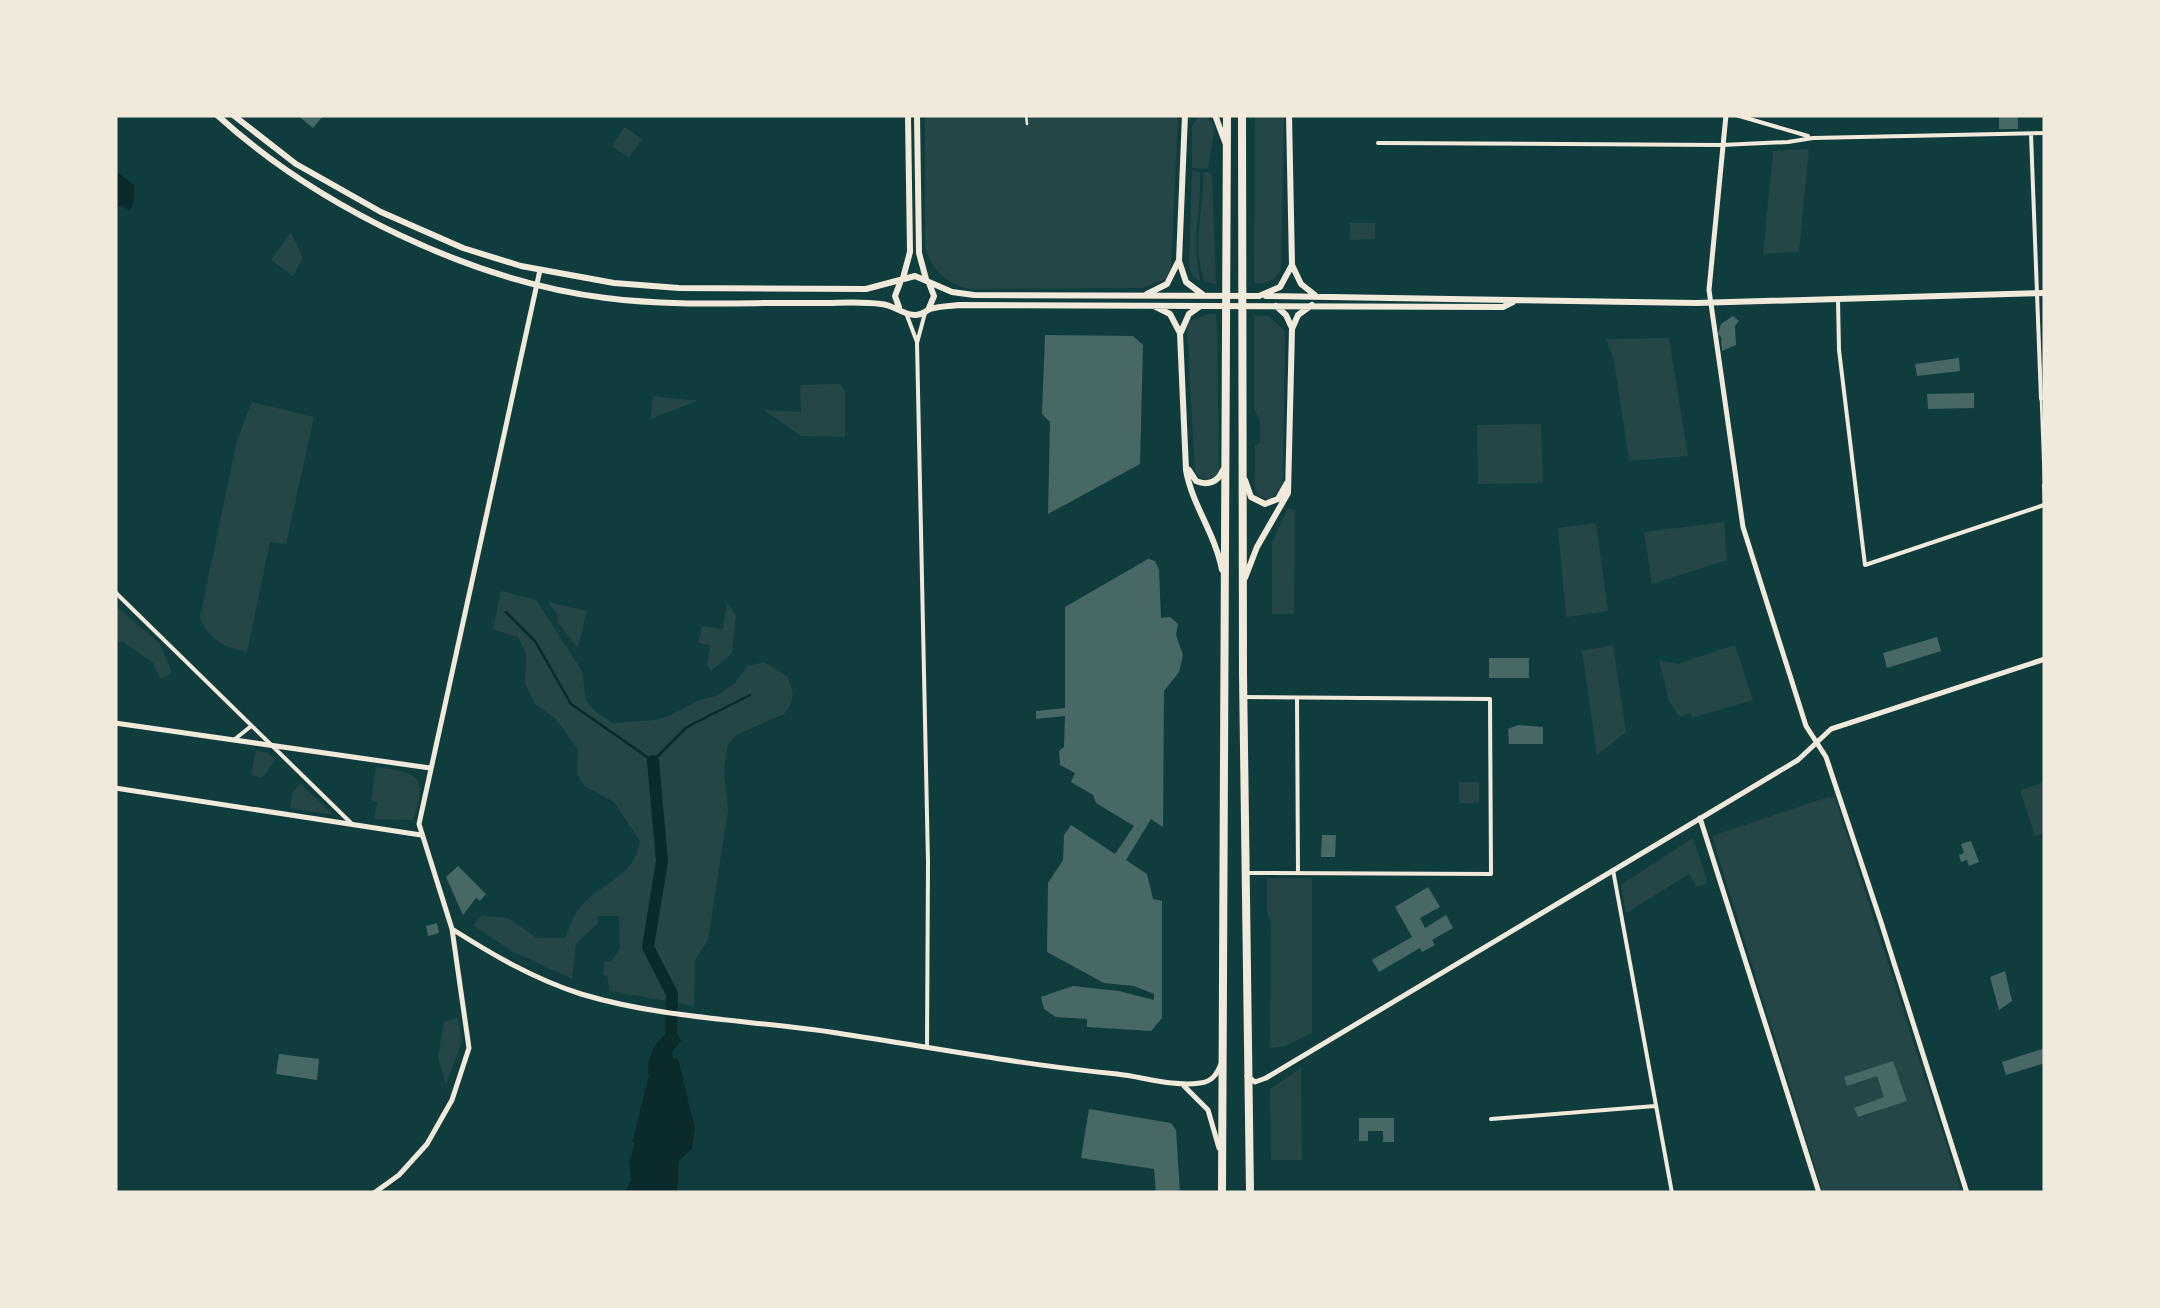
<svg xmlns="http://www.w3.org/2000/svg" width="2160" height="1308" font-family="Georgia,serif">
	<rect width="100%" height="100%" fill="#0f3d3e"/>
	<!-- green -->
	<path fill="#244646" d="M925,115H1178L1171,268L1166,279L1142,288L973,289C950,287 931,270 925,247Z
		M1255,115H1284L1281,269C1276,282 1266,284 1254,283Z
		M1206,116L1215,126L1208,169L1192,168V126L1198,117Z
		M625,127L642,139L629,158L612,146Z
		M1809,149L1799,252L1763,254L1773,151Z
		M1192,171L1200,172C1202,209 1190,244 1201,282L1193,276L1189,265Z
		M1203,172H1209L1212,177L1216,284L1205,282C1190,245 1205,209 1203,172Z
		M1350,223H1375V239L1350,240Z
		M291,232L303,258L293,276L271,260Z
		M1208,314H1216L1217,331L1219,468L1217,475L1207,480L1195,474L1187,327L1190,321Z
		M1254,315L1268,316L1285,331L1283,477L1281,489L1270,499L1259,497L1255,489V446L1260,442V422L1254,408Z
		M1669,338L1688,456L1629,461L1614,360L1606,339Z
		M840,384L845,391V437L801,436L764,410L801,412L800,385Z
		M653,396L697,401L650,419Z
		M252,402L314,417L286,544L270,542L247,652C226,648 207,639 200,617L237,440Z
		M1541,424L1543,483L1478,484L1477,425Z
		M1288,508L1295,510L1294,614H1272V542Z
		M1724,522L1727,560L1652,584L1644,532Z
		M1596,523L1608,611L1566,617L1558,528Z
		M501,591L536,600L582,671L586,701L595,711L613,723L655,720L669,716L699,700L716,696L734,684L748,666L764,662L788,677L793,693L790,706L784,714L736,735L728,745L724,771L728,810L708,940L695,960L694,1006L610,991L607,976L603,975L604,962H611L620,948L619,916H597L598,923L576,944L572,979L512,951L473,925L482,916L508,918L537,938H565C569,929 572,918 578,910C598,881 633,882 640,841L614,802L584,786L577,774L578,749L555,718L535,704L525,683L526,654L518,637L493,629Z
		M548,602L587,611L578,648L558,623V616Z
		M727,602L736,616L732,653L711,671L707,664L710,645L698,643L702,626L723,629Z
		M115,605L160,644L172,673L160,679L153,663L122,641L115,643Z
		M1613,645L1626,732L1597,755L1582,651Z
		M1735,645L1753,700L1692,718L1690,713L1680,717L1669,701L1659,660L1678,664Z
		M256,750L268,753L275,760L262,778L251,775Z
		M376,767C419,773 428,775 413,820L374,819L377,802L371,801Z
		M1459,782H1479V803H1459Z
		M2045,782V833L2035,836L2020,790Z
		M300,783L333,815L290,808L292,794Z
		M1828,797L1835,798L1962,1193H1823L1712,836Z
		M1693,838L1708,883L1697,887L1689,874L1626,913L1621,885Z
		M1267,878H1312V1033L1285,1046L1270,1048L1271,922L1267,913Z
		M458,1018L462,1041L446,1085L438,1058L444,1022Z
		M1301,1068L1302,1160H1271L1270,1089Z"/>
	<!-- water -->
	<path fill="#0a2a2b" d="M115,170L134,185V200L130,211L122,205L115,208Z
		M674,1026L681,1041L672,1052L673,1059L678,1058L695,1128L692,1149L679,1161L677,1193H625L631,1180L629,1161L635,1144L632,1142L649,1076C645,1054 658,1039 674,1026Z"/>
	<g fill="none" stroke-linecap="round" stroke-linejoin="round">
		<!-- stream -->
		<path stroke="#0a2a2b" stroke-width="2.5" d="M506,612L535,641L571,704L653,761L687,727L750,695"/>
		<!-- river -->
		<path stroke="#0a2a2b" stroke-width="12" d="M653,761L662,861L648,947L672,994L671,1041"/>
	</g>
	<!-- building -->
	<path fill="#486865" d="M297,115H324L313,128Z
		M1999,116H2018V129H1999Z
		M1733,316L1739,321L1735,326L1736,345L1722,351L1721,337L1718,334L1721,324Z
		M1045,335L1133,336L1143,345L1140,464L1048,514L1050,422L1042,414Z
		M1959,358L1960,371L1917,376L1915,364Z
		M1974,393V408L1928,409L1927,394Z
		M1148,559L1155,561L1159,570L1161,618L1170,617L1178,624L1176,635L1183,655L1179,672L1164,691L1163,827L1151,819L1126,860L1147,874L1153,899L1162,901V1018L1151,1031L1087,1027V1019L1056,1017L1044,1009L1041,997L1073,986L1119,991L1154,1000V994L1134,986L1104,983L1047,952L1048,883L1063,860L1064,835L1071,825L1115,854L1134,826L1096,803L1093,795L1071,782L1075,773L1060,765L1059,751L1064,747L1065,716L1036,719V711L1065,708V607Z
		M1937,637L1941,651L1887,668L1883,653Z
		M1489,658H1529V678H1489Z
		M1518,725L1543,727V744H1509L1508,729Z
		M1322,835H1336L1335,857H1321Z
		M1971,841L1979,862L1969,866L1967,860L1961,862L1959,855L1964,853L1961,844Z
		M458,866L486,894L480,901L476,898L463,915L446,877Z
		M1428,887L1440,907L1420,918L1425,928L1446,915L1453,928L1432,940L1435,945L1422,952L1420,948L1379,972L1372,960L1412,937L1395,907Z
		M437,923L439,933L428,936L426,926Z
		M2005,971L2012,1001L1999,1010L1990,977Z
		M2045,1048V1063L2006,1075L2002,1062Z
		M279,1054L319,1059L317,1080L276,1074Z
		M1893,1061L1907,1101L1858,1117L1854,1108L1884,1097L1877,1076L1847,1086L1844,1077Z
		M1089,1109L1171,1123L1176,1130L1180,1193H1156L1154,1169L1081,1158Z
		M1359,1118H1394V1142H1383V1131H1368V1141H1359Z"/>
	<g fill="none" stroke-linecap="round" stroke-linejoin="round">
		<!-- path -->
		<path stroke="#f1e9da" stroke-width="2.5" d="M1026,115L1027,124"/>
		<!-- service -->
		<path stroke="#f1e9da" stroke-width="2.5" d="M2041,401L2044,483"/>
		<!-- minor -->
		<path stroke="#f1e9da" stroke-width="4" d="M1736,115L1808,136
			M2031,134L2041,399
			M1378,143L1722,145L1788,142L1813,138L2045,133
			M1838,300L1839,350L1865,565L2044,505
			M906,313L917,342
			M925,313L917,343L928,862L927,1047
			M2044,485L2045,506
			M115,592L351,823
			M1243,697L1490,699L1491,874L1248,873
			M1297,698L1298,873
			M235,739L250,727
			M1613,870L1672,1193
			M1491,1119L1655,1106"/>
		<!-- tertiary -->
		<path stroke="#f1e9da" stroke-width="5" d="M1726,115L1709,290L1743,527L1806,726L1826,757L1881,922L1967,1193
			M115,723L430,768
			M115,788L421,835
			M1700,818L1819,1193
			M452,929C493,955 534,979 581,994C664,1019 752,1020 837,1033C930,1047 1023,1065 1117,1074C1144,1077 1173,1087 1200,1083C1212,1082 1217,1074 1221,1064
			M1247,1076L1255,1082L1266,1078L1798,760L1831,729L2045,659
			M1184,1086L1208,1110L1219,1148
			M374,1193L399,1175L427,1144L452,1100L469,1048L452,929L419,824L540,270"/>
		<!-- secondary -->
		<path stroke="#f1e9da" stroke-width="6" d="M217,115C318,207 471,281 606,298C677,307 749,302 820,303C840,303 861,301 881,304C894,305 905,316 916,315C925,314 923,312 930,309C939,306 951,306 960,305L1503,307L1513,302
			M233,115L296,164L381,212L463,248L521,266L614,283L679,288L866,289L915,276L952,292L974,295L1259,296L1280,287L1292,265
			M917,115L919,253L926,279
			M1185,115L1179,261L1186,282L1202,294
			M1215,115L1225,142
			M1289,115L1292,265L1301,284L1315,295
			M903,278L910,252L908,115
			M1147,294L1167,284L1178,262
			M1266,296L1696,303L2045,293
			M1276,306L1286,315L1292,328
			M899,307L895,296L900,283
			M1156,307L1170,314L1180,333L1186,470C1192,505 1215,533 1222,570
			M929,308L934,296L929,283
			M1181,332L1189,314L1199,307
			M1189,470L1196,481C1208,486 1218,482 1223,470
			M1245,480L1251,497L1265,504L1278,499L1287,483
			M1245,578L1257,547L1288,493L1292,329L1298,315L1312,305"/>
		<!-- trunk -->
		<path stroke="#f1e9da" stroke-width="8" d="M1242,115L1243,674L1250,1193
			M1222,1193L1227,115"/>
	</g>
	<!-- border -->
	<rect width="2160" height="1308" fill="none" stroke="#f1e9da" stroke-width="235"/>
</svg>
